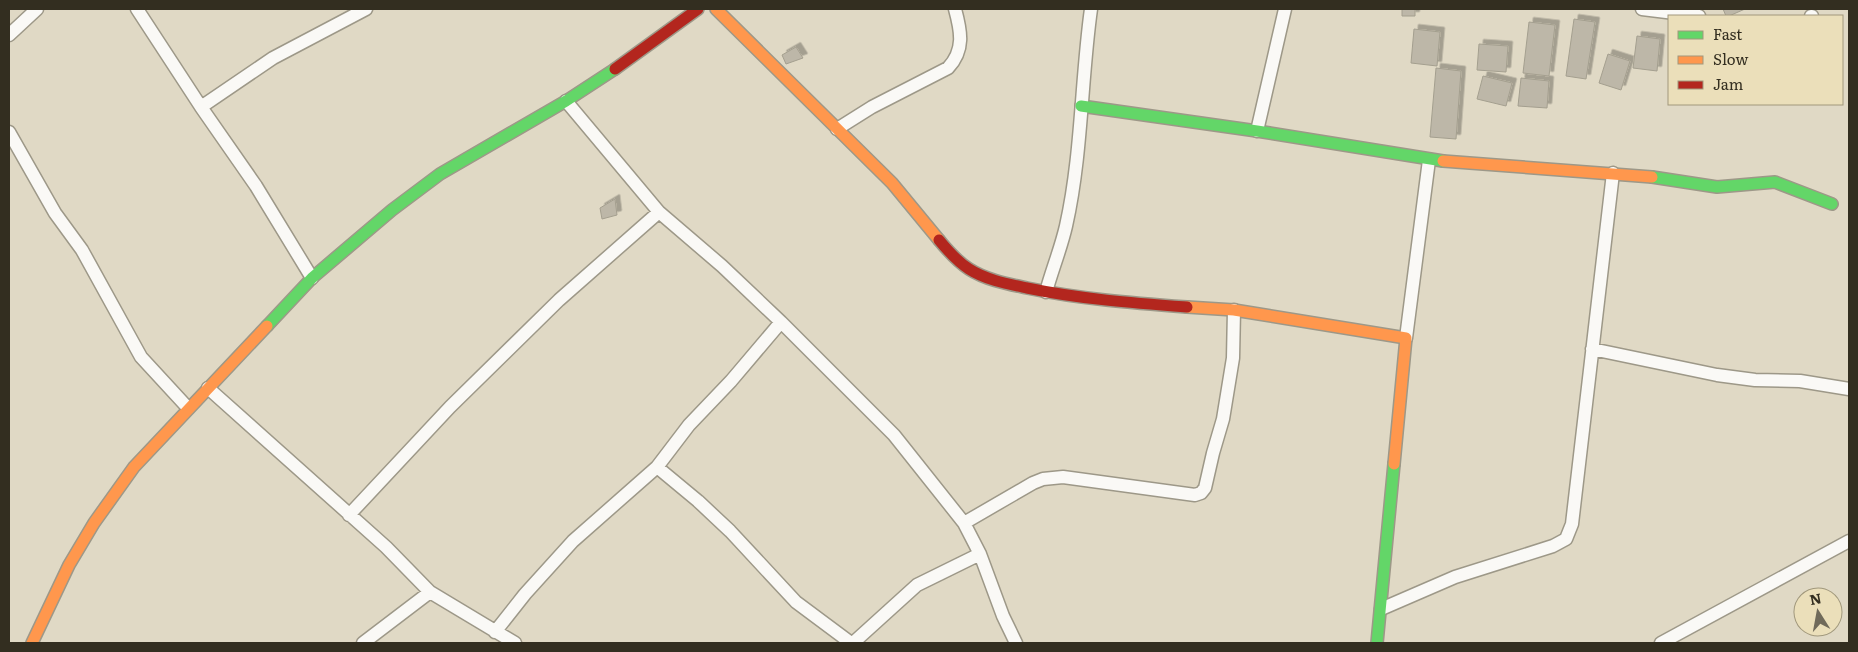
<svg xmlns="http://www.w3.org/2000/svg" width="1858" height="652" font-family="Literata,serif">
	<defs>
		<filter id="shadow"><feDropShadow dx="4.5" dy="-4.5" stdDeviation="0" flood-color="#0004"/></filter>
	</defs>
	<rect width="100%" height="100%" fill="#e0d9c5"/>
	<!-- building -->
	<path fill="#bdb7a8" stroke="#a49f8f" filter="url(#shadow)" d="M1402,9H1415V16H1402Z
		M1723,9H1745L1729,16H1726Z
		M1574,19L1595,22L1586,79L1566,76Z
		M1529,22L1555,25L1549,76L1523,73Z
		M1414,29L1440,32L1437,66L1411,63Z
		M1637,36L1660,39L1657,71L1633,68Z
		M1479,44L1508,46L1506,72L1477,70Z
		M796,47L803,58L786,64L782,55Z
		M1608,54L1630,61L1621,90L1599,83Z
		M1436,68L1461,71L1456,139L1430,137Z
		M1483,76L1512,83L1506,106L1477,99Z
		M1521,78L1549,81L1547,108L1518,106Z
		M615,199L617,215L602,219L600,208Z"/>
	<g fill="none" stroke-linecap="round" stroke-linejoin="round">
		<defs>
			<path id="street" d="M137,9L201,107L256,186L312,278
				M1642,9L1699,16
				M1811,16H1812
				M9,35L37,9
				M566,101L659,212L722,266L781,322L894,435L964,523L980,554L1003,616L1016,643
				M201,107L273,58L366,9
				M837,129L872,107L948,68C965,50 961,31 955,9
				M1257,131L1285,9
				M9,132L55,213L82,250L141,357L188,408
				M1046,292C1052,270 1061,248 1066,226C1082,155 1081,80 1091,9
				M1406,338L1429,160
				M1592,349L1717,375L1755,380L1800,381L1849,389
				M208,388L386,547L430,592L515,643
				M657,467L698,501L730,531L796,602L851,643
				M349,515L450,407L559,300L659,212
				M964,523L1033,483L1043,479L1063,477L1195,495L1201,493L1205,488L1213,453L1223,419L1233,358L1234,310
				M1381,609L1455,577L1553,546L1566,539L1572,524L1613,173
				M495,632L525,594L573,541L657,467L689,425L731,381L781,322
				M363,643L430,592
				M853,643L917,585L980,554
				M1661,643L1849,541"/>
			<path id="fast" d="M1081,106L1257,131L1443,161
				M1652,177L1717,187L1775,182L1832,204
				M267,326L312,278L392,210L440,174L566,101L615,69
				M1377,643L1394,464"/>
			<path id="slow" d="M716,9L892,183L939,240
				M1443,161L1652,177
				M1187,307L1234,310L1406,338L1394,464
				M32,643L69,565L94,523L134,467L267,326"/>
			<path id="jam" d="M615,69L698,9
				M939,240C948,251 958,262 969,269C986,280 1008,284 1027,288C1080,299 1133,303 1187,307"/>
		</defs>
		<!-- street casing -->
		<use href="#street" stroke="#9d9888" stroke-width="15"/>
		<!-- fast casing -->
		<use href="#fast" stroke="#9d9888" stroke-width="14"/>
		<!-- slow casing -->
		<use href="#slow" stroke="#9d9888" stroke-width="14"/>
		<!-- jam casing -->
		<use href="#jam" stroke="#9d9888" stroke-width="14"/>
		<!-- street -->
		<use href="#street" stroke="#faf9f6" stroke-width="12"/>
		<!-- fast -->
		<use href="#fast" stroke="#63d668" stroke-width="11"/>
		<!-- slow -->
		<use href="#slow" stroke="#ff974d" stroke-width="11"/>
		<!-- jam -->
		<use href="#jam" stroke="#b3261e" stroke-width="11"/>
	</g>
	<!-- border -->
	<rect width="1858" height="652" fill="none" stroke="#332e20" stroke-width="20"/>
	<!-- legend -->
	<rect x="1668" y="15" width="175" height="90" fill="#ebdfba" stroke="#a1987c"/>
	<rect x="1678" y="31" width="25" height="8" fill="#63d668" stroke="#a1987c"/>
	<text x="1713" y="40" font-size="15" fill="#332e20">Fast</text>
	<rect x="1678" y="56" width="25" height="8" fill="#ff974d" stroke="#a1987c"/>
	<text x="1713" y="65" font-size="15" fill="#332e20">Slow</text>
	<rect x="1678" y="81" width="25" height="8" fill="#b3261e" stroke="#a1987c"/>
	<text x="1713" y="90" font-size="15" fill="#332e20">Jam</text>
	<!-- north arrow -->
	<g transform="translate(1818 612) rotate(349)"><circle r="24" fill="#ebdfba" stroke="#a1987c"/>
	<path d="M0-4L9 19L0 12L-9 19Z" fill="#706a5a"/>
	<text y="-8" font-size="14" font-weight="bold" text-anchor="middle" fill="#332e20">N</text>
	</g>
</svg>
